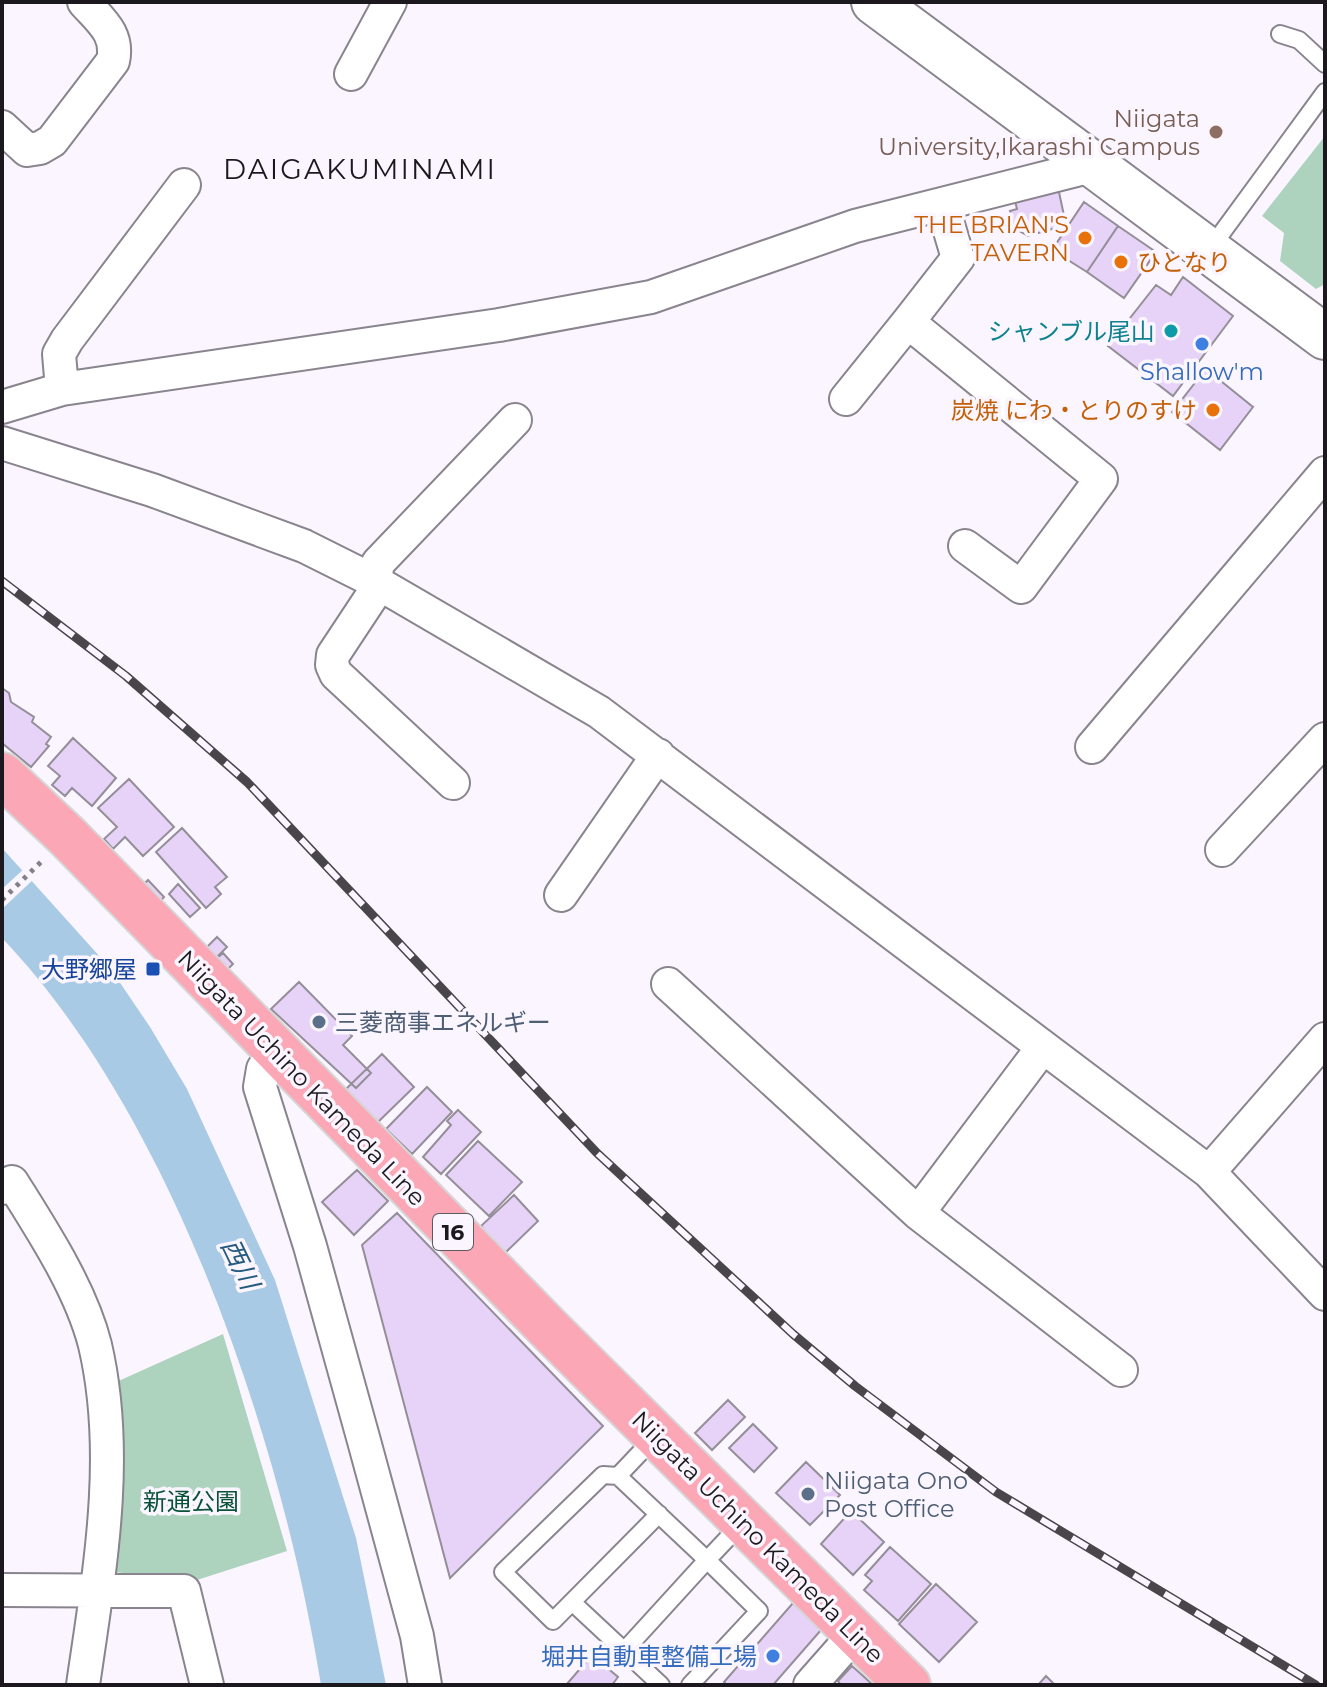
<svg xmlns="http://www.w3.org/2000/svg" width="1327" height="1687" font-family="Montserrat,'Noto Sans JP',sans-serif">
	<rect width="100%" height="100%" fill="#faf5fe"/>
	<!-- green -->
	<path fill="#add3bf" d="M1325,136V284L1316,289L1280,261L1284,233L1262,216Z
		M223,1334L287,1551L194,1581L114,1572V1383Z"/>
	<!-- water -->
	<path fill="#a8cae5" d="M2,848L110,968L150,1027L187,1089L275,1280L356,1538L386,1685H321C282,1442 174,1118 2,938Z"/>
	<!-- pier -->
	<path fill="#faf5fe" d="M26,867L36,877L2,909V889Z"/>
	<!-- building -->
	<path fill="#e7d3f7" stroke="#948e98" stroke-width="2" d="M1056,178L1066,225L1028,236L1014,228L1010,211L1017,209L1012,189Z
		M1084,202L1118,226L1087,272L1052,250Z
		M1118,226L1156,252L1124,298L1087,272Z
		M1183,277L1233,316L1173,396L1108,346L1156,285L1171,295Z
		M1206,369L1253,407L1220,450L1172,412Z
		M2,688L9,693L11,702L34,717L32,722L51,737L46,744L49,746L31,767L2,743Z
		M73,738L116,778L92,806L72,788L65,796L52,785L60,776L48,766Z
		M129,779L174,827L143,856L125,837L113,849L104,839L117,827L98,808Z
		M182,828L227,877L215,887L221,894L206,908L156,852Z
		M148,880L164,897L158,904L142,886Z
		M178,884L200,908L190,917L169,894Z
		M217,937L227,947L214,960L204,950Z
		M223,953L233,964L226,971L216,959Z
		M299,982L352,1036L343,1045L371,1073L356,1088L271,1009Z
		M382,1054L414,1087L378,1122L346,1089Z
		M427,1087L452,1112L412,1154L386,1129Z
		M458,1110L481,1132L441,1174L423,1157L451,1125L447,1121Z
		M478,1141L522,1182L489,1216L446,1175Z
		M357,1170L388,1201L354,1235L322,1202Z
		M514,1195L538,1221L503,1255L481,1226Z
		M397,1213L603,1426L450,1578L362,1245Z
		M728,1400L745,1417L712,1450L695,1433Z
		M753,1424L777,1448L754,1472L729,1448Z
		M806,1462L840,1495L810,1525L776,1493Z
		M851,1511L884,1542L853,1575L821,1544Z
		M890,1547L931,1584L898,1621L864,1590L872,1581L865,1575Z
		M936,1584L977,1622L939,1662L899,1624Z
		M793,1603L821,1630L773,1685H727L724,1682Z
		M592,1655L618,1677L612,1685H566Z
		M852,1666L873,1685H841L838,1681Z
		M1046,1676L1055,1685H1038Z"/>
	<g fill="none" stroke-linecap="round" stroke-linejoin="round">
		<defs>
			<path id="lane" d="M1280,34L1299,40L1325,64
				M1210,249L1325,92
				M655,1437L618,1476L707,1560L743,1522
				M618,1476L603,1475L503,1572L553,1621L659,1514
				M572,1602L661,1685
				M624,1651L707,1560L759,1611L690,1685"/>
			<path id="street" d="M351,74L390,2
				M2,127L27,150L40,148L52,141L113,61C119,34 101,21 84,2
				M942,204L958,258L908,322L1101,479L1021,587L965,546
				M62,389L59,354L67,340L184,185
				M846,399L908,322
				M2,407L62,389L499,325L651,297L855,226L1092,166
				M2,443L152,490L304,546L376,582L599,712L1209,1172L1325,1294
				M1092,747L1325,473
				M453,783L336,674L332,665L333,655L372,596L378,563L515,420
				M1222,850L1325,739
				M561,895L658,755
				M668,984L918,1213L1043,1047
				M275,1051L263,1069L260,1087L310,1246L364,1441L417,1636L425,1685
				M1209,1172L1325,1039
				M2,1188L12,1182C42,1230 81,1289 95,1345C121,1456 99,1574 83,1685
				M918,1213L1121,1370
				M2,1590L184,1591L207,1685
				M810,1685L855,1634"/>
			<path id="secondary" d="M874,2L1325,337"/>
			<path id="primary" d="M2,775L68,837L548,1328L908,1685"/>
		</defs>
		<!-- lane casing -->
		<use href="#lane" stroke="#89848e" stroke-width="20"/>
		<!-- street casing -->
		<use href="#street" stroke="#89848e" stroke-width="36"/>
		<!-- secondary casing -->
		<use href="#secondary" stroke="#89848e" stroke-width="48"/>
		<!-- primary casing -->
		<use href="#primary" stroke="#d6d6d6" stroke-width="48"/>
		<!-- path -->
		<path stroke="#848087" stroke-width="5" stroke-dasharray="4 6" stroke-linecap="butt" d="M2,900L42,861"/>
		<!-- lane -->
		<use href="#lane" stroke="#fff" stroke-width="16"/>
		<!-- street -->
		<use href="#street" stroke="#fff" stroke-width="32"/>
		<!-- secondary -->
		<use href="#secondary" stroke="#fff" stroke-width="44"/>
		<!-- primary -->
		<use href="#primary" stroke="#fba7b5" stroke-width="44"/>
		<defs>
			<path id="rail" d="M2,581L126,676L247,782L597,1153L793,1334L855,1386L996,1492L1316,1685"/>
		</defs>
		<!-- rail casing -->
		<use href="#rail" stroke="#48464b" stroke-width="9"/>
		<!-- rail -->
		<use href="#rail" stroke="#faf5fe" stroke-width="6" stroke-dasharray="18" stroke-linecap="butt"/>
	</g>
	<!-- markers -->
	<circle fill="#8d6e63" stroke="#faf5fe" stroke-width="3" cx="1216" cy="132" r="8"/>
	<g fill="#e8710a" stroke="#faf5fe" stroke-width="3">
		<circle cx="1085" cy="238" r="8"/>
		<circle cx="1121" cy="262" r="8"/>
		<circle cx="1213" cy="410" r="8"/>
	</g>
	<circle fill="#0f9aa8" stroke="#faf5fe" stroke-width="3" cx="1171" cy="331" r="8"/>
	<g fill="#3f7fe0" stroke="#faf5fe" stroke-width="3">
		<circle cx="1202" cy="344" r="8"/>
		<circle cx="773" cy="1656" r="8"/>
	</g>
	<rect fill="#1a4fb4" stroke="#faf5fe" stroke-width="3" x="145" y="961" width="16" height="16" rx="4"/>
	<g fill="#5c6f8a" stroke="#faf5fe" stroke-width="3">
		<circle cx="319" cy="1022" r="8"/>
		<circle cx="808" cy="1494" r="8"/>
	</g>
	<g text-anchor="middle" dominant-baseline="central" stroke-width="7" stroke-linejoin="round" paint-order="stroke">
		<!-- shield labels -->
		<rect fill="#faf5fe" stroke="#5e5b60" stroke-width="2" x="433" y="1214" width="40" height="36" rx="6"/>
		<g font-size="22" font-weight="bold" fill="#1b191d">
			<text x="453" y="1232">16</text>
		</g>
		<!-- education labels -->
		<g font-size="24" fill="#785e54" stroke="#faf5fe" text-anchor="end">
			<text x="1200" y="118">Niigata<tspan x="1200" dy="28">University,Ikarashi Campus</tspan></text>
		</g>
		<!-- food labels -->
		<g font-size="24" fill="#c56008" stroke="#faf5fe" text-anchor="end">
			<text x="1069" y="224">THE BRIAN'S<tspan x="1069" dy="28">TAVERN</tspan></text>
			<text x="1137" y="262" text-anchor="start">ひとなり</text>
			<text x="1197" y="410">炭焼 にわ・とりのすけ</text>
		</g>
		<!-- culture labels -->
		<g font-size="24" fill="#0d838f" stroke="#faf5fe" text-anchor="end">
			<text x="1155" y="331">シャンブル尾山</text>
		</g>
		<!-- shop labels -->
		<g font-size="24" fill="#366cbe" stroke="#faf5fe">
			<text x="1202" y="371">Shallow'm</text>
			<text x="757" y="1656" text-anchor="end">堀井自動車整備工場</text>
		</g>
		<!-- transit labels -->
		<g font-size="24" fill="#164399" stroke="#faf5fe" text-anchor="end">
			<text x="137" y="969">大野郷屋</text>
		</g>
		<!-- service labels -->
		<g font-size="24" fill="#4e5e75" stroke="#faf5fe" text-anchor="start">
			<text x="335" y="1022">三菱商事エネルギー</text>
			<text x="824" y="1480">Niigata Ono<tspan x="824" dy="28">Post Office</tspan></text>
		</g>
		<!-- street labels -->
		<g font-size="24" fill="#1b191d" stroke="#faf5fe">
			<text transform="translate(302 1078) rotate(46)">Niigata Uchino Kameda Line</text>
			<text transform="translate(758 1537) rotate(45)">Niigata Uchino Kameda Line</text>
		</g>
		<!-- park labels -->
		<g font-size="24" fill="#085338" stroke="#faf5fe">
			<text x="191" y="1501">新通公園</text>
		</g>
		<!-- water labels -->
		<g font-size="26" font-style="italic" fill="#265b80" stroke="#faf5fe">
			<text transform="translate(240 1264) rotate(64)">西川</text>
		</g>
		<!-- quarter labels -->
		<g font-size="28" letter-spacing="2" fill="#1b191d" stroke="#faf5fe">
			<text x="360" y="169">DAIGAKUMINAMI</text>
		</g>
	</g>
	<!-- border -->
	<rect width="1327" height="1687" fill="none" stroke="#1b191d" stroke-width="8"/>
</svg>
